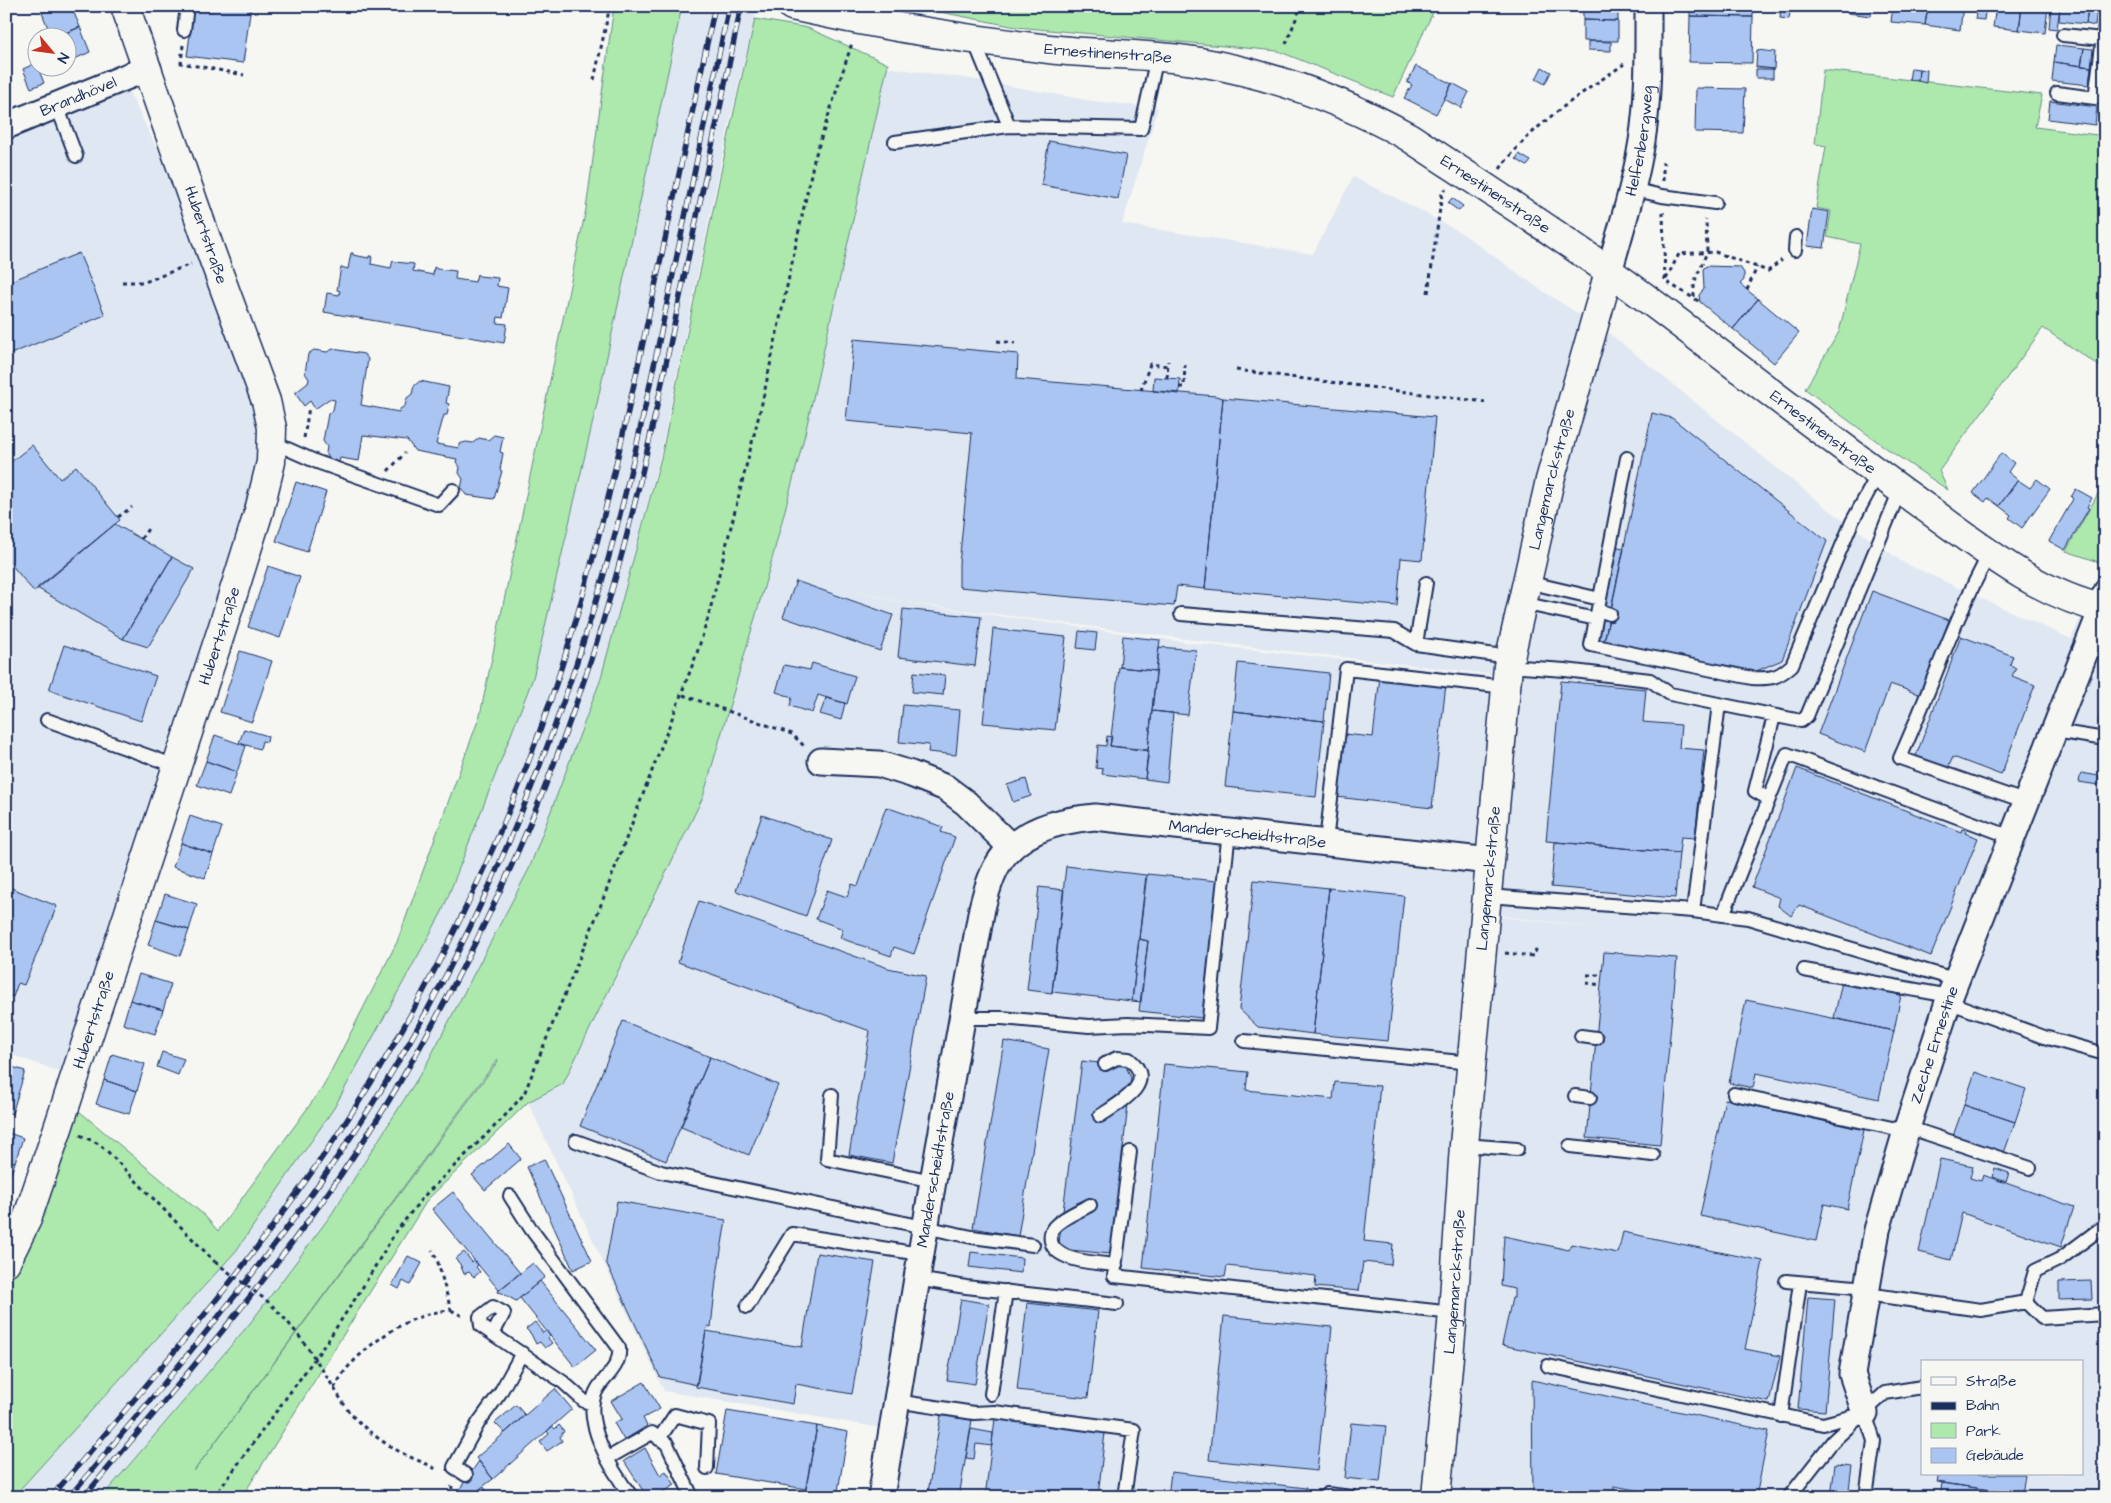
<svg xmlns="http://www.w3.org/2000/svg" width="2111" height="1503" font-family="'Architects Daughter',sans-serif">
	<rect width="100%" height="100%" fill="#f6f6f2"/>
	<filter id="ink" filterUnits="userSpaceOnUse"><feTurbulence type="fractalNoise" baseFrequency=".02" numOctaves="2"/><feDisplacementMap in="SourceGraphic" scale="10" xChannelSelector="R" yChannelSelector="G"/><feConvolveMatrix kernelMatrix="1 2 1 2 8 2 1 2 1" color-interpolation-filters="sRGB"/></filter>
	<g filter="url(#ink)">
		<!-- built -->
		<path fill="#dfe7f2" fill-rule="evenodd" d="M681,6H758L728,128L659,461L600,681L529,869L426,1065L331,1215L251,1322L102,1497H13L236,1251L334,1108L442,912L533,678Z
			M871,65L977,80L1092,101L1158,108L1122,224L1313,254L1353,177L1412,206L1463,234L1541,290L1610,334L1825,507L1904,563L2071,639L2105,564V1497H884L894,1430L664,1391L528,1102L563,1084L703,797L771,563L804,438ZM839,584L895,601L1201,641L1508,676L1486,914L1600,928L1483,915L1504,677L1199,644L893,601ZM1922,1362H2082V1474H1922Z
			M125,84L214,263L271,429L73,1076L6,1053V131Z"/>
		<!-- green -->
		<path fill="#ade8ad" stroke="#648c86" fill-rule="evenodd" d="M614,6H682L596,408L533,678L442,912L334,1108L236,1251L13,1497H6V1261L68,1102L204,1215L218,1231L323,1087L397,942L480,715L586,209Z
			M910,6H1436L1393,97L1278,51L1016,27Z
			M755,19L808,28L888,64L804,438L771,563L703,797L563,1084L528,1102L428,1199L242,1497H102L251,1322L331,1215L426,1065L529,869L600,681L661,458L730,129ZM497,1060L498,1061L194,1471Z
			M1823,70L2042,95L2035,127L2105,136V370L2043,328L1939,471L1948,490L1896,455L1805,389L1839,332L1860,244L1827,237L1831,211L1816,208L1826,146L1815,144Z
			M2105,481V564L2066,551Z"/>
		<!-- building -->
		<path fill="#aac5f1" stroke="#1b2f5e" d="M58,6H71L80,27L52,38L42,13Z
			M194,6H251L243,63L187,56Z
			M1583,6H1618V21L1583,20Z
			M1690,6H1753V17L1690,16Z
			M1781,6H1791L1789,19L1780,18Z
			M1810,6H1829V11L1810,8Z
			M1848,6H1872L1871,16L1848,13Z
			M1893,6H1928L1925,25L1891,22Z
			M1928,6H1963L1960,30L1925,25Z
			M1977,6H1986L1984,20L1975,19Z
			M1996,6H2022L2019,30L1993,27Z
			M2022,6H2048L2045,33L2019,30Z
			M2051,6L2060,7L2057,29L2049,28Z
			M2080,6L2088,7L2086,24L2059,21L2060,6Z
			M2088,7L2097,8L2095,26L2086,24Z
			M1690,16L1753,17L1752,63L1689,62Z
			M1583,20L1618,21V41H1583Z
			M80,27L90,52L68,62V38H56Z
			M1588,41L1611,42V51L1588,50Z
			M2056,45L2084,48L2081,66L2054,62Z
			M2084,48L2093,49L2091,67L2081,66Z
			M1757,50L1775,52L1774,69L1756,67Z
			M2054,62L2091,67L2089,85L2052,81Z
			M36,63L44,83L31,88L23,69Z
			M1416,66L1452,84L1436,114L1404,98L1412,85L1407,82Z
			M1542,67L1551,72L1545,84L1536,79Z
			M1911,68L1919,69L1918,81L1909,80Z
			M1756,69H1773V78H1756Z
			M1919,69L1927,70L1926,83L1918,81Z
			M1452,83L1469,92L1461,108L1444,99Z
			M1696,88L1745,89L1743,133L1695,132Z
			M2050,101L2097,107L2095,125L2048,119Z
			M1049,141L1126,155L1118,199L1041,185Z
			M1519,154L1531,161L1527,166L1516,159Z
			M1452,198L1463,206L1459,211L1448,203Z
			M1812,209L1829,212L1824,248L1807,246Z
			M79,253L105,315L6,356V283Z
			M351,253H353V255L369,258V256H372L371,264L391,268L393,260L395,262L414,264L413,271L433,275L434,267L437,269L456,271L455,279L475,282L477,274L479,276L498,278L497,286L508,288L503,318L498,317L497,323L507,324L504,343L324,312L327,293L339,295L340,291L337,290L341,267L348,269Z
			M1706,266L1740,267L1744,273V280L1740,284L1758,299L1733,329L1700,302L1699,295L1704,289L1703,269Z
			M1758,299L1799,333L1774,363L1733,329Z
			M854,339L1018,354L1017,379L1216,396L1223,398L1205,589L1177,586L1174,606L959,587V564L972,433L846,421Z
			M333,349L364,354L368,359L361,405L399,412L400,409L405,406L407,398L412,394L414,386L420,381L449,387L446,403L449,404L447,415H444L436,444L459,448V444L466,442L473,443L479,438L488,440L494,435L503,437L500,452L503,453L500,470L502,471L494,499L466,495L461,488L463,479L459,473L460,467L456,462L457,459L415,451L407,440L363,435L359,461L340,458L339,462L330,460L326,453L327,447L323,441L328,414L333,410L335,400L329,399L315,409L310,401L304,406L295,393L308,383L309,379L305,373L308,354L314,350L327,352Z
			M1154,377L1180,379L1179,394L1153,391Z
			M1223,398L1435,417L1422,560L1401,558L1397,606L1205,589Z
			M1652,413L1672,418L1827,541L1782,660L1754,672L1604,642Z
			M32,445L60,479L76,466L120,520L34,592L6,558V466Z
			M2001,453L2014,463L2008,472L2018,480L1999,506L1988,498L1985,502L1973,493Z
			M2037,479L2050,489L2022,528L2009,518L2011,515L1999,506L2018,480L2030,488Z
			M296,482L326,492L307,552L276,541Z
			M2076,489L2092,498L2087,507L2089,508L2065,550L2049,541L2073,499L2071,497Z
			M115,524L172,557L123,639L37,588Z
			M1606,544L1623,548L1624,549L1604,642L1586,638Z
			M172,557L194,569L148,647L123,639Z
			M268,566L300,577L280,638L248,627Z
			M796,581L893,615L880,651L783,617Z
			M1872,591L1949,620L1921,695L1890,684L1865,752L1818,734Z
			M903,609L981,617L975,666L898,657Z
			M993,629L1066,637L1055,730L983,723Z
			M1079,631L1097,633L1095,650L1077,648Z
			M1123,636L1160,640L1156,671L1120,667Z
			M1961,636L2013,656L2010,665L2016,668L2012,676L2035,685L2001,775L1953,757L1948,768L1916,756Z
			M64,645L156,676L141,721L49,690Z
			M1159,647L1196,650L1188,715L1152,711Z
			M240,651L272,661L252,722L220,712Z
			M812,663L855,676L847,704L818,695L812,713L790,706L792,697L776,692L784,665L810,670Z
			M1238,663L1329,673L1324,721L1233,711Z
			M1119,667L1156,671L1148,750L1110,746Z
			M914,672L945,675L943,695L912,692Z
			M1380,676L1446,684L1432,808L1336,797L1344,734L1373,737Z
			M1561,681L1646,689L1643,722L1681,725L1679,748L1704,750L1695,838L1681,837L1679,853L1546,841Z
			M826,698L845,703L841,720L820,714Z
			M903,705L960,710L956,755L928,752L929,745L899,742Z
			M2101,707H2105V724L2098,723Z
			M1152,711L1173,713L1167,782L1145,779Z
			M1233,711L1324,721L1316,797L1225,787Z
			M244,729L268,736L267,742L262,741L260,749L239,743Z
			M215,735L246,746L237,772L206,761Z
			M1107,736L1112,737L1110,746L1149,751L1145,779L1102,774L1103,769L1096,768L1098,745L1106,746Z
			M206,761L237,772L229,796L197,785Z
			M1797,768L1961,832L1962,829L1966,830L1965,833L1978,838L1931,956L1799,905L1791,916L1778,906L1780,898L1752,887Z
			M2081,773L2099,776L2098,785L2079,782Z
			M1026,779L1031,796L1013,802L1007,785Z
			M886,807L943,827L941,832L955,837L914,954L894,947L891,956L840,938L843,929L816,919L827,890L847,897L852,884L858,886Z
			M762,815L832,840L806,916L736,891Z
			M190,816L222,827L213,854L181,843Z
			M1555,842L1679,853L1675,898L1551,887Z
			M181,843L213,854L205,878L173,867Z
			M1066,866L1146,875L1132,1001L1052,992Z
			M1147,874L1217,881L1202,1018L1139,1011L1148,941L1139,939Z
			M1254,880L1329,888L1313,1034L1258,1027L1239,1009Z
			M6,886L57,906L24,985L18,983L13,997L6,995Z
			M1039,887L1064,890L1052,993L1027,990Z
			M1329,888L1404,896L1388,1041L1313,1034Z
			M165,894L197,904L189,930L156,920Z
			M699,901L888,968L926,976L892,1163L849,1155L870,1031L678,962Z
			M156,920L189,930L180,956L148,945Z
			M1139,939L1148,941L1141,1002L1132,1001Z
			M1604,952L1677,958L1660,1145L1587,1138Z
			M139,974L171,984L163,1010L130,1000Z
			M1842,982L1901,995L1894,1031L1834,1018Z
			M130,1000L163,1010L155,1034L123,1024Z
			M1746,1000L1894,1031L1879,1099L1756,1073L1753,1088L1729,1083Z
			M623,1021L710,1057L666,1161L580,1126Z
			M1004,1041L1049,1049L1018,1236L973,1228Z
			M162,1052L184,1059L178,1075L157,1067Z
			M112,1054L145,1064L137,1091L104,1080Z
			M710,1057L778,1085L749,1155L681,1127Z
			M1082,1061L1126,1066L1131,1078L1111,1254L1070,1250L1059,1243Z
			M1164,1064L1248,1072L1246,1090L1333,1099L1335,1082L1380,1086L1364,1241L1393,1244L1391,1265L1363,1262L1359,1291L1315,1287L1316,1276L1227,1266L1225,1277L1143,1268Z
			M6,1065L25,1071L12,1114L6,1112Z
			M1975,1072L2026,1089L2015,1122L1964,1105Z
			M104,1080L137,1091L129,1114L96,1104Z
			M1725,1099L1864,1130L1847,1209L1824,1204L1816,1241L1700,1216Z
			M1964,1105L2015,1122L2004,1153L1953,1136Z
			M6,1132L23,1138L15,1162L6,1160Z
			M509,1144L521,1159L485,1190L472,1175Z
			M544,1159L592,1261L573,1270L527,1167Z
			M1940,1159L1973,1166L1970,1178L1981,1181L1983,1175L2074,1207L2061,1247L1962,1213L1951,1260L1919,1252Z
			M6,1160L15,1162L6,1190Z
			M1995,1168L2009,1173L2006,1182L1992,1177Z
			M453,1192L520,1273L499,1290L432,1209Z
			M617,1201L726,1220L716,1281L711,1327L708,1326L706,1331L697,1385L660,1377L606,1262Z
			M1623,1232L1763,1261L1745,1349L1780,1356L1769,1402L1502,1345L1512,1298H1514V1289L1501,1286L1504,1236L1569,1250L1571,1244L1618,1253Z
			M464,1252L472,1262L474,1260L478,1265L476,1267L480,1272L474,1277L469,1272L464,1274L460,1264L455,1259Z
			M971,1252L1022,1258L1021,1273L969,1267Z
			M817,1253L875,1262L852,1394L796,1384L793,1404L696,1387L706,1331L802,1347Z
			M408,1256L422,1263L410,1285L403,1281L399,1289L392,1285Z
			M533,1263L545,1277L540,1281L516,1301L500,1292L499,1293L498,1291Z
			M540,1281L596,1350L575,1367L520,1298Z
			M2091,1281L2092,1299L2059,1300V1282Z
			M1808,1297L1835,1299L1825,1411L1798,1409Z
			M961,1299L989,1304L975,1384L947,1380Z
			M1027,1303L1098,1311L1088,1398L1017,1390Z
			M1224,1316L1332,1327L1317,1471L1209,1460Z
			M535,1322L543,1333L546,1330L550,1336L548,1338L552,1343L545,1348L540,1342L536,1344L531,1334L526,1329Z
			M1532,1380L1769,1431L1756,1497H1673L1614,1486V1497H1533Z
			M644,1382L660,1409L643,1418L647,1426L624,1440L614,1423L622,1419L611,1401Z
			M555,1389L572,1409L493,1479L476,1458Z
			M516,1405L525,1415L505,1433L495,1423Z
			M727,1411L817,1426L806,1489L716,1474Z
			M941,1415L972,1420L959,1497L928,1492Z
			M995,1419L1105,1432L1098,1497H985Z
			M1351,1423L1386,1426L1380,1482L1345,1478Z
			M559,1425L564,1431L560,1437L562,1441L547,1451L540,1442L549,1434L547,1431L552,1426L555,1429Z
			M817,1426L848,1432L837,1497L805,1492Z
			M971,1429L993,1433L992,1446L976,1444L974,1459L966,1458Z
			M645,1448L660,1475L666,1471L675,1485L655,1497H647L624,1461Z
			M479,1461L493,1479L469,1497H463L459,1490Z
			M1835,1464L1852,1466L1848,1497H1831Z
			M1171,1472L1306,1488L1305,1497H1168Z
			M1939,1474H2025L2022,1495L1937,1482Z
			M1942,1483L2022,1495L2024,1497H1940Z
			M484,1487L491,1497H469Z"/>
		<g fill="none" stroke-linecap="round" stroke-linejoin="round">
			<defs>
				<path id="lane" d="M184,30L187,6
					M2063,35L2103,39
					M973,38L1009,126
					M2057,93L2095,98L2105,23
					M57,106L76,156
					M895,142L1009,126L1141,129L1157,57
					M1632,189L1662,196L1715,203
					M1795,250L1796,237
					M272,442L317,462L439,505L453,490
					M1627,458L1591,645L1752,678C1771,679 1778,678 1792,665L1852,522L1878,474
					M1990,553C1954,618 1931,690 1900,758L2027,802
					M1527,582L1600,599
					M1426,583L1416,644L1510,657
					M1522,603L1596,619
					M2092,606L2105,581
					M1598,610L1610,614
					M1181,614L1394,631L1416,644
					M1508,666L1565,670L1650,680L1670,694L1801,721L1807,716L1900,490
					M47,720L176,766
					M2055,731L2105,739
					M1769,799L1787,754L2014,838
					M1326,842L1346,669L1506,687
					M1487,896L1693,911L1719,704
					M1693,911L1723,915L1769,799L1755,791L1774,716
					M1723,915L1748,918L1957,980
					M1804,970L1950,996
					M1948,1002L2044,1037L2105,1054
					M962,1018H1002L1089,1026L1128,1024L1208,1028L1229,831
					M1581,1036L1596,1038
					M1244,1041L1472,1063
					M1734,1094L1906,1131
					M832,1095L827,1159L933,1181
					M1575,1096L1590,1098
					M1100,1116C1119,1103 1159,1083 1129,1059L1117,1058L1105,1064
					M1907,1127L2030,1168
					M576,1141L661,1172L972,1237L1033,1245
					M1464,1145L1517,1149
					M1570,1146L1653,1155
					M1130,1152L1114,1276L1453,1313
					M510,1196L531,1229L619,1348C621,1365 607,1375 598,1388C579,1418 613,1473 632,1497
					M1090,1205C1079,1211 1063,1217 1054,1227C1051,1231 1050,1236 1051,1241C1055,1262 1098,1263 1116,1265
					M916,1279L966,1287L1117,1304
					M1786,1281L1867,1288
					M1866,1294L1981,1310L2026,1302
					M2026,1302L2035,1271L2060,1259L2100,1229H2105
					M2026,1302L2042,1318L2105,1314
					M747,1307L792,1234L920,1254
					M493,1334L504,1313L493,1307L480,1317L481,1326L563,1382L584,1401L592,1404
					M1548,1366L1823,1424L1865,1413
					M991,1394L1006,1291
					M896,1401L974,1413L994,1412L1134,1430L1124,1497
					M1865,1413L1874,1441L1866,1497
					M1781,1416L1800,1283
					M659,1439L675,1415L709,1424L707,1468
					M608,1458L652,1433L667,1444L692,1497
					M466,1475L454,1467L479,1422L500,1393L522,1353
					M1327,1497V1494L1352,1497
					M1789,1497L1833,1441L1885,1393L1922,1387"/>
				<g id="street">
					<path id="s1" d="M6,126L148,68"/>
					<path id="s2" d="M1609,272C1621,229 1635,185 1642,141C1649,97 1648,51 1648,6"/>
					<path d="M821,761L879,764L911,774L946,788L966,803L1011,847"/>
					<path id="s3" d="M1865,1413L1852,1374L1877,1230L1906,1131L1950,996L2102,609"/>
					<path id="s4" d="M881,1497L933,1181L982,908C986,893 990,877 998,864C1018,830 1059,820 1095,817L1490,861"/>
				</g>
				<g id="secondary">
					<path id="s5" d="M792,6C877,25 963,39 1049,49C1099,55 1151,53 1200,62C1274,75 1344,101 1409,137C1492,192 1575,245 1654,304C1746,373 1836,444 1929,510C1983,549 2038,594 2105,609"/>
					<path id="s6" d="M6,1262L27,1219L58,1128L223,626L259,511L271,462L272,428L266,401L212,255L125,6"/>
					<path id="s7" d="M1436,1497L1453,1313L1464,1145L1508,666L1550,480L1609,272"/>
				</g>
			</defs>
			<!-- lane casing -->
			<use href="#lane" stroke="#1b2f5e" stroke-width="16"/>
			<!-- street casing -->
			<use href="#street" stroke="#1b2f5e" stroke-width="29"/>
			<!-- secondary casing -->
			<use href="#secondary" stroke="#1b2f5e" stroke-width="31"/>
			<!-- path -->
			<path stroke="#1b2f5e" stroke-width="3" stroke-dasharray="4 4" stroke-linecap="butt" d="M1286,44L1301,6
				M183,45L181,63L244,75
				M594,80L610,6
				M1500,169C1531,125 1580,95 1624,64
				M1663,181V162
				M1663,212L1665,281L1700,302
				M1666,279L1679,254L1715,252L1768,271L1782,260
				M122,282H145L191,264
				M1747,290L1757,267
				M1428,293L1442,194L1446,189
				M1694,297V283L1707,252L1706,219
				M997,341L1015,343
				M1236,370L1485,402
				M1167,378L1168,361
				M1179,387H1184L1185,363
				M1141,390L1150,364L1168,366
				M304,438L309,407
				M388,471L405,453
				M118,517L132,507
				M141,539L150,526
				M683,695L792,734L805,747
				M1505,953L1533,956L1538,946
				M1587,975H1601
				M1586,983L1601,985
				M80,1135L99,1144L108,1152L215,1262
				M266,1300C301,1331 324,1373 349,1412C363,1428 383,1443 402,1453C414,1460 426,1462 437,1470
				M451,1310L464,1317
				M334,1388C339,1381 343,1372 349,1366C375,1338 412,1313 451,1310L437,1259L432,1250
				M214,1497L326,1343L361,1290L395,1233L423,1197L502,1119L524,1094L597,915L697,653L708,618L762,403L814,160L852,43
				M451,1497L452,1486"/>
			<!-- lane -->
			<use href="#lane" stroke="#f6f6f2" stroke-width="12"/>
			<!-- street -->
			<use href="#street" stroke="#f6f6f2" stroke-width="25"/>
			<!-- secondary -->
			<use href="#secondary" stroke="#f6f6f2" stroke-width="28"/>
			<defs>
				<path id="rail" d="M51,1497C166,1364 279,1231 372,1081C444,963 508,827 552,696C592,577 619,455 645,333C668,224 692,115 715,6
					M69,1497C180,1365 292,1234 383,1087C474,938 543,775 594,608C624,510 645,409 666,308C687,207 708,107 729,6
					M84,1497C194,1365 309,1236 397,1087C470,963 532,832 579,695C625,564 653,427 681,292C701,196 722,101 741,6"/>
			</defs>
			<!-- rail casing -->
			<use href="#rail" stroke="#1b2f5e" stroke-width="5.5"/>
			<!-- rail -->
			<use href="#rail" stroke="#f6f6f2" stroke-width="4" stroke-dasharray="11" stroke-linecap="butt"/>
			<!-- path-bridge -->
			<path stroke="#1b2f5e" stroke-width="3" stroke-dasharray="4 4" stroke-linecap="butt" d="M215,1262L266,1300"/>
		</g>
	</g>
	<g text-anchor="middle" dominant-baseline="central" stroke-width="4.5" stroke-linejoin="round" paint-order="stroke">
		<!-- street labels -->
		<g font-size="16" fill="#1b2f5e" stroke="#f6f6f2">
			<text stroke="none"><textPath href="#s5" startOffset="320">Ernestinenstraße</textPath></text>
			<text stroke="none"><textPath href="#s1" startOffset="78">Brandhövel</textPath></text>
			<text stroke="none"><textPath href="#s2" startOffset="135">Helfenbergweg</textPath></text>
			<text stroke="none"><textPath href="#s5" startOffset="739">Ernestinenstraße</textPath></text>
			<text transform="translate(206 235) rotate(71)">Hubertstraße</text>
			<text stroke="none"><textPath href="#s5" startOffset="1144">Ernestinenstraße</textPath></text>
			<text stroke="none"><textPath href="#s7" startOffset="1026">Langemarckstraße</textPath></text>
			<text stroke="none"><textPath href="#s6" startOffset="662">Hubertstraße</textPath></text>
			<text stroke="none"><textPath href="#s4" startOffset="910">Manderscheidtstraße</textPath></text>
			<text stroke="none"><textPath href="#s7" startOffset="621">Langemarckstraße</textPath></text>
			<text stroke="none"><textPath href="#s6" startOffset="258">Hubertstraße</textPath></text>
			<text stroke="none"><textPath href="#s3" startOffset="381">Zeche Ernestine</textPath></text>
			<text stroke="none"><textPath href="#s4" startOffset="332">Manderscheidtstraße</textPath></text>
			<text stroke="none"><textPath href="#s7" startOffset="216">Langemarckstraße</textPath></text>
		</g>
	</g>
	<!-- margin -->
	<rect width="2111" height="1503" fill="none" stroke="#f6f6f2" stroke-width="25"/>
	<rect x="12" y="12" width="2086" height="1478" fill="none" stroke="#1b2f5e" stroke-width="2" filter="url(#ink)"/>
	<!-- legend -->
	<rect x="1921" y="1360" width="162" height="115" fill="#f6f6f2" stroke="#9ea6b7"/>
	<rect x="1931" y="1377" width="25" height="8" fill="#f6f6f2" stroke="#9ea6b7"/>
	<text x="1966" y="1386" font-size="15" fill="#1b2f5e">Straße</text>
	<rect x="1931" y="1402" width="25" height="8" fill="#1b2f5e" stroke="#9ea6b7"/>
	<text x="1966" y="1410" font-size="15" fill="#1b2f5e">Bahn</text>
	<rect x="1931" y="1423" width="25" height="15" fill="#ade8ad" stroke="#9ea6b7"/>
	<text x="1966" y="1436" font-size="15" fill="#1b2f5e">Park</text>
	<rect x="1931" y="1448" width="25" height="15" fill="#aac5f1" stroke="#9ea6b7"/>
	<text x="1966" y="1460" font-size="15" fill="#1b2f5e">Gebäude</text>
	<!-- north arrow -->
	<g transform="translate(52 52) rotate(119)"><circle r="24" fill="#f6f6f2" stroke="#9ea6b7"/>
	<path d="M0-4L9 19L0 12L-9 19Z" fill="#c8321e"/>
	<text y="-8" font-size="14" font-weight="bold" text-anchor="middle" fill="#1b2f5e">N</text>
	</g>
</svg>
